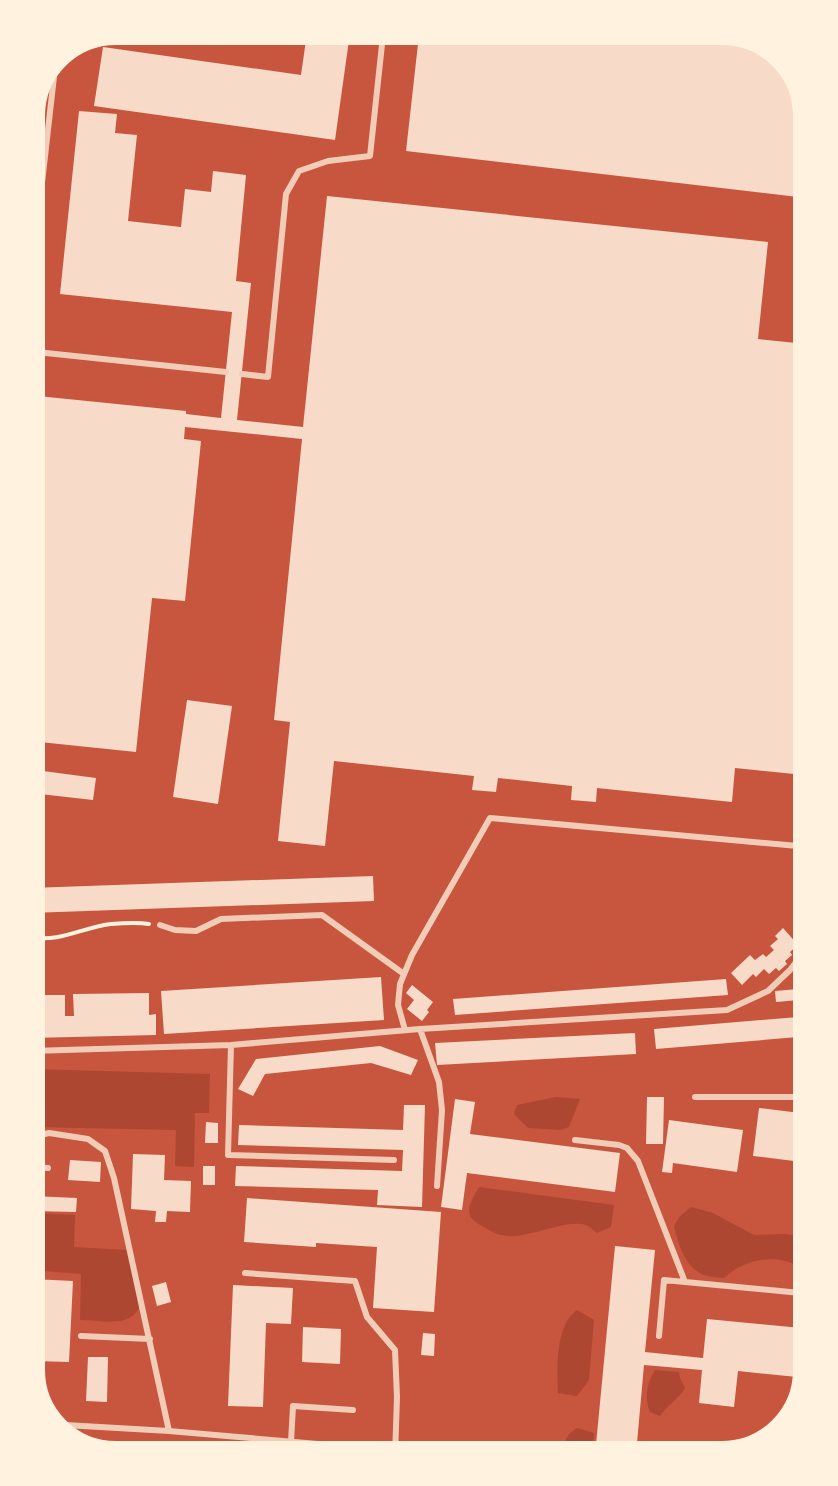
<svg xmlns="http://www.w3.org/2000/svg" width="838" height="1486" font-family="Lato,sans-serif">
	<rect width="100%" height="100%" fill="#c8553d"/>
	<!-- green -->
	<path fill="#ae4732" d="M31,1069L210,1074L209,1113H195L194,1167L175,1166L176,1130L32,1127Z
		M556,1097L580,1099L569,1127L560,1130L528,1128L514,1114L517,1105Z
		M479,1187L614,1205L611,1227L597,1233C592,1229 587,1224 581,1224C558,1221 524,1241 501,1235C495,1234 489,1230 484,1227C461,1216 469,1205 479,1187Z
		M691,1207L713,1213L754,1235L785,1234L811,1238V1278C790,1250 747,1256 724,1278C717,1277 710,1277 704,1275C685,1268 678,1243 674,1226L680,1216Z
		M32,1213L75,1215L74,1247L126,1250L140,1305C132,1329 101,1320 80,1320L81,1274L32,1270Z
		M577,1310L594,1320L589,1380L577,1396L558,1393C557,1369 555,1325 577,1310Z
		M655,1370L679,1372L680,1378L685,1388C680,1398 667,1405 660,1416L650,1412C644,1398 647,1383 655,1370Z
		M577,1428L594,1433L592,1455H557L569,1434Z"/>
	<!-- building -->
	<path fill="#f7dbc8" d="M308,26H351L335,140L94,106L103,47L301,75Z
		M420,26H615L777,45L805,81L806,198L406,151Z
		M79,111L117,114L115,133L137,135L128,221L181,227L185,189L211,192L213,171L246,175L236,281L251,283L237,420L303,427L327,196L768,242L758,339L806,344L808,734L804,775L735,768L732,802L597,788L596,802L571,800L572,786L498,778L496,792L472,790L474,776L334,761L325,846L278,841L290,722L274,720L302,439L185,427L184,439L201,441L185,601L152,598L136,752L30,741L28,395L186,411V414L221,418L232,312L60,294Z
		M187,700L232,706L218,804L173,797Z
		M43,771L96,778L93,800L40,794Z
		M373,876L374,901L30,913V888Z
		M783,928L798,945L790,952L792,955L785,961L787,964L779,971L776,968L769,974L764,969L756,977L753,974L742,985L731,973L750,955L755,960L763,954L766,957L774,950L770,946L778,939L775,936Z
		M381,977L384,1020L164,1034L161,991Z
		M726,979L728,995L455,1015L453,999Z
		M412,985L433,1002L427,1010L429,1012L422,1021L407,1009L414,1000L406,993Z
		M798,989L799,1000L776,1002L775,991Z
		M149,993V1015L156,1014V1035L31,1038V995H65V1016H74L73,994Z
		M810,1016V1036L656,1049L654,1029Z
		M635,1033L636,1054L437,1065L435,1043Z
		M380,1046L418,1060L411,1075L371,1063L265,1074L253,1096L238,1089L256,1059Z
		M647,1097H664L663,1144H646Z
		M455,1099L475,1102L470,1134L620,1153L615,1192L467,1173L462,1210L441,1207Z
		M404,1105H425L422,1207L377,1205L378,1190L235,1186L236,1166L402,1171L403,1150L238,1145L239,1125L403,1130Z
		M759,1108L800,1113L794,1161L753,1156Z
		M669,1120L743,1130L737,1172L673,1163L672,1173L662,1172Z
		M206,1122L218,1123V1143H205Z
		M133,1154L165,1155L164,1180L191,1181L190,1212L167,1211L166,1222H155L156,1211L131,1209Z
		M70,1160L101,1162L100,1182L68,1180Z
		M203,1166H215V1185H203Z
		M32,1196L77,1198L76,1212L32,1211Z
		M247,1198L441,1212L434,1312L373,1308L377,1247L316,1243V1247L244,1242Z
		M615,1246L655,1250L645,1352L703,1358L707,1319L812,1329V1376L799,1413H793L797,1377L738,1371L734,1407L699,1403L702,1370L644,1365L636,1454L595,1455Z
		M32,1279L73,1281L69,1362L33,1361Z
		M166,1282L171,1302L157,1306L152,1286Z
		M233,1285L293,1288L291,1324L266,1323L263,1407L228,1406Z
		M303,1327L341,1329L340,1364L302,1362Z
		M423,1333L435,1334L434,1356L421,1355Z
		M88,1357H108L107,1402L86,1401Z
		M70,1444L109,1446V1459L70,1445Z"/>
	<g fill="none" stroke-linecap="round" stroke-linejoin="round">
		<!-- path -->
		<path stroke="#fff3e0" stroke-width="4" d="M31,937C59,943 84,927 111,924C123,923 137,922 149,924
			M31,957L38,939"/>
		<!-- service -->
		<path stroke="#f1ccb7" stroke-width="6" d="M27,316L57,50
			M27,351L226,372
			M242,374L268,377L286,194L299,171L328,161L370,156L384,26
			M160,925L175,930L196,931L221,919L322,915L404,974
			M420,1029L439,1082L442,1110L437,1186
			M405,1030L398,1005L400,984L412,955L490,818L809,847
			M231,1045L228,1155L394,1160
			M31,1051L231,1045L420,1029L727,1010L768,991L790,970L810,944
			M695,1097H810
			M32,1137L49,1133L88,1139L105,1151L114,1178L169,1431
			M575,1140L619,1145L627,1148L638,1161L685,1282
			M32,1167L48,1168
			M245,1273L355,1281L367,1317L395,1350L397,1397L395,1457
			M81,1336L150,1339
			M659,1336L664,1280L811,1294
			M48,1424L169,1431L353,1447L366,1457
			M291,1442L293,1406L353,1410"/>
	</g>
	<!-- crop -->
	<path d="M0 0H838V1486H0ZM116 40H722A76 76 0 0 1 798 116V1370A76 76 0 0 1 722 1446H116A76 76 0 0 1 40 1370V116A76 76 0 0 1 116 40Z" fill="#fff3e0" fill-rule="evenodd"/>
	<path fill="none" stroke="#fff3e0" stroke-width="10" d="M116 40H722A76 76 0 0 1 798 116V1370A76 76 0 0 1 722 1446H116A76 76 0 0 1 40 1370V116A76 76 0 0 1 116 40Z"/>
</svg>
